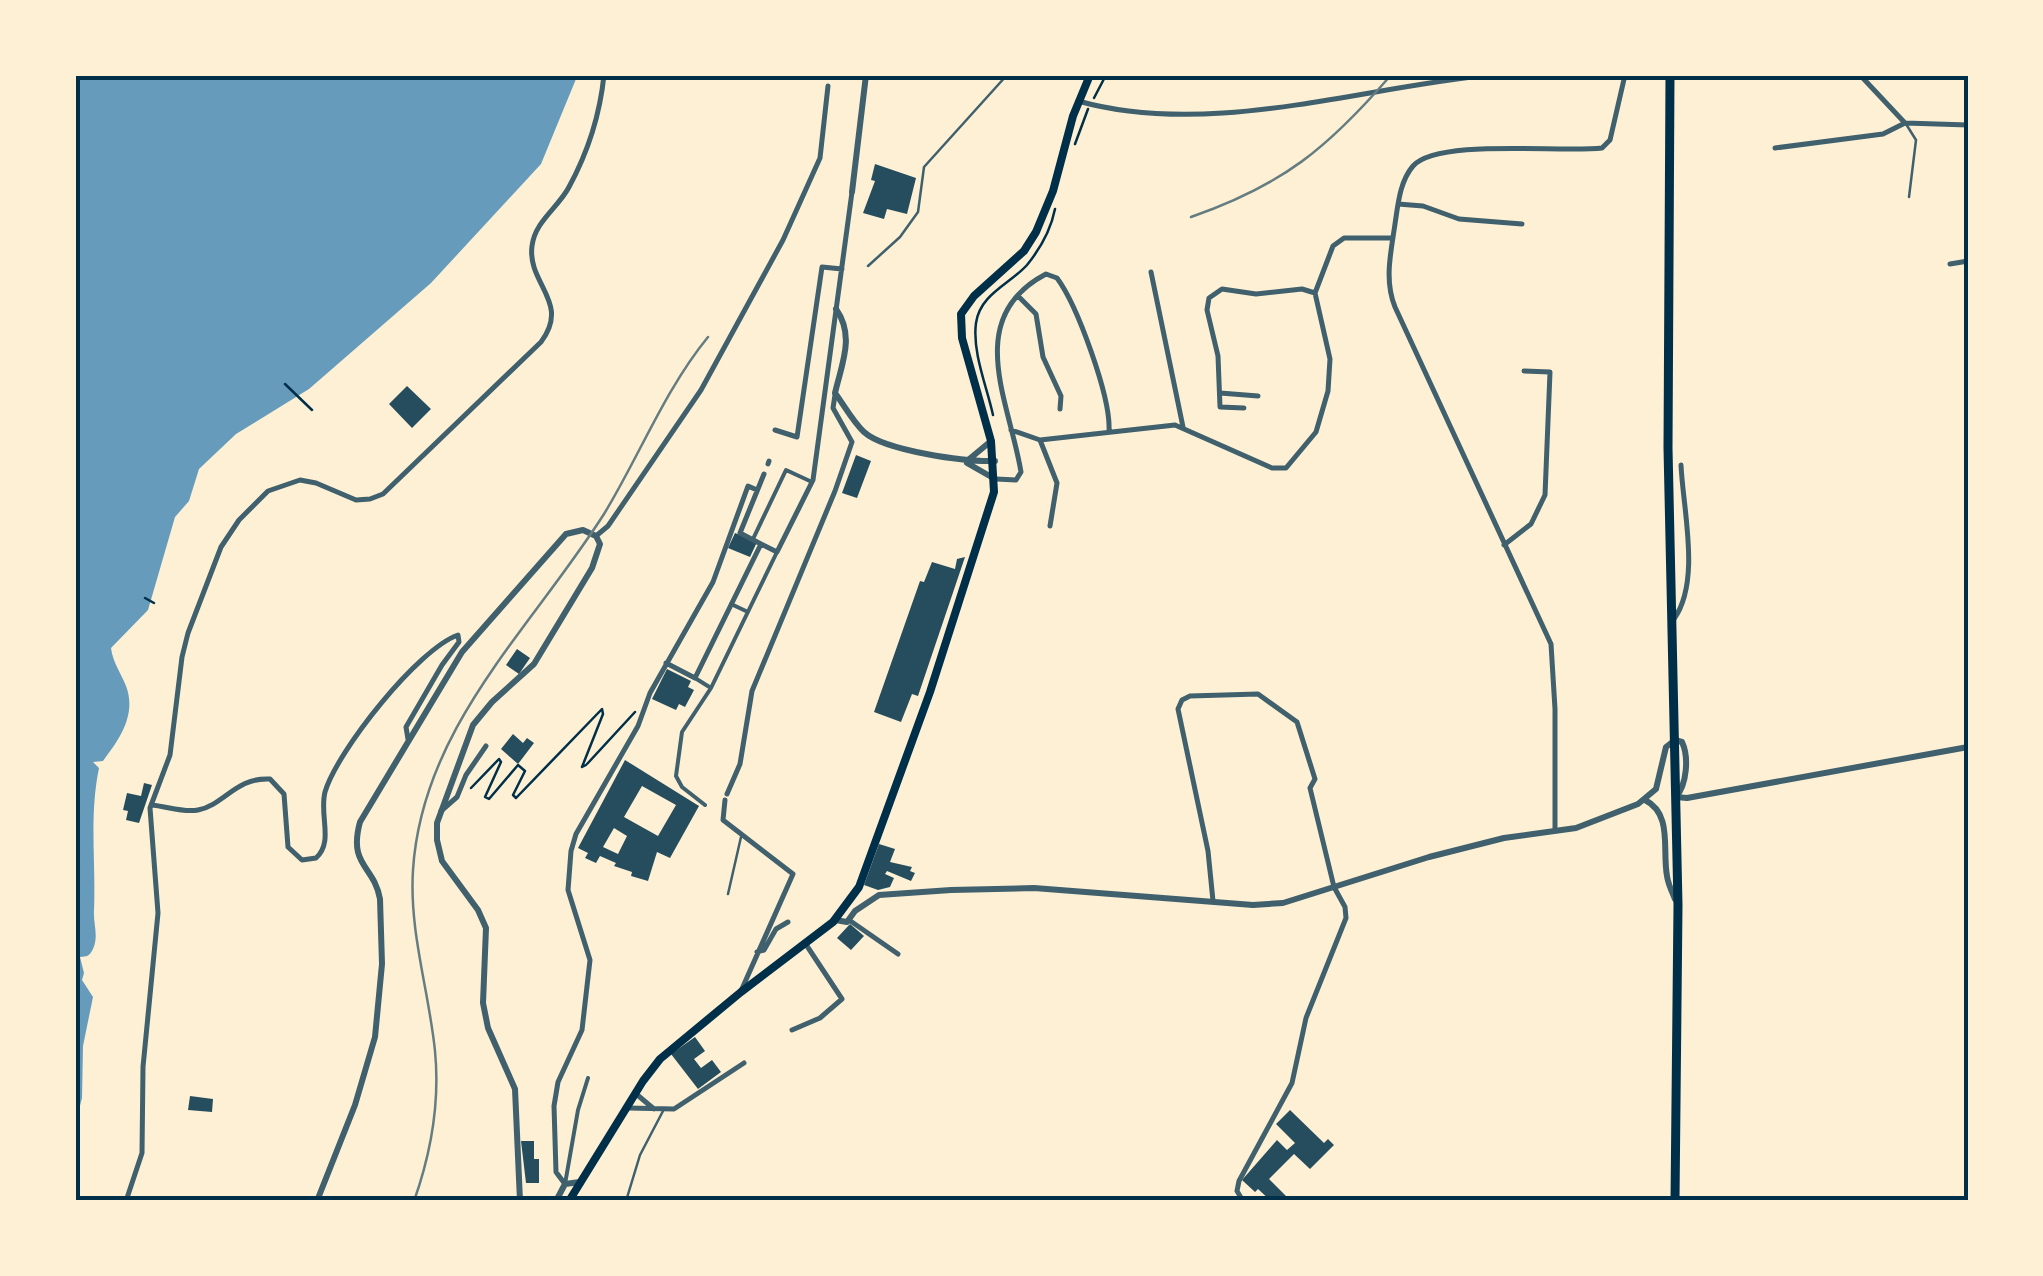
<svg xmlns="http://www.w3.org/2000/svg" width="2043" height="1276" font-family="Cabin,sans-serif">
	<rect width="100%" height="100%" fill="#fdf0d5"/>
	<!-- water -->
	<path fill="#669bbc" d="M75,75H574L576,79L541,164L431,283L309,389L236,434L199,469L189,501L175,517L148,610L111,648C113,663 121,673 126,686C137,715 119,740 103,761L93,762L99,768C89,816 96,862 94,910C93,924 99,936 93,949C89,957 87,956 80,957L84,973L82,980L93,997L83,1046L82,1098L75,1125Z"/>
	<!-- building -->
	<path fill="#264d5e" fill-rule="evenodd" d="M875,164L916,178L907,214L887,209L884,219L863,213L875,181L871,180Z
		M407,386L431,409L412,428L389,404Z
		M856,455L871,461L857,498L842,493Z
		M735,533L757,542L750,557L728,548Z
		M965,557L918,696L912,694L901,722L874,712L920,581L924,582L932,562L955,569L957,559Z
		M517,649L530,658L519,674L506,665Z
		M667,669L691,681L688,687L694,690L685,707L679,704L676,710L652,699Z
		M513,734L523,743L527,738L534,743L518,764L501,749Z
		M625,760L699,806L670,858L657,852L648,881L631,876L632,872L614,866L616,863L600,856L596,863L585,858L588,853L578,848ZM642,786L676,805L658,836L624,817ZM614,828L627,836L618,854L603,847Z
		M144,783L152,785L139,823L126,820L128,811L123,810L127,793L141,796Z
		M879,844L895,849L890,862L912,867L910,871L915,873L911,881L887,871L885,874L894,878L890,887L878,890L864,885Z
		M850,924L864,936L851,950L837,938Z
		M695,1037L705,1051L694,1059L701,1068L712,1060L721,1072L698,1089L671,1054Z
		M190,1096L213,1099L212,1112L188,1110Z
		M1290,1110L1324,1143L1328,1139L1334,1145L1310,1169L1294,1154L1269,1179L1286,1196L1281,1201H1271L1258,1189L1255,1192L1242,1180L1277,1140L1287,1150L1295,1143L1276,1124Z
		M521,1141H534V1159H539V1183H526Z"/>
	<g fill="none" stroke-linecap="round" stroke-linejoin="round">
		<!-- path -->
		<path stroke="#003049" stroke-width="2.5" d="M1094,98L1106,75
			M1075,144L1088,109
			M285,384L312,410
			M993,415C987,387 972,352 976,323C980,294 1010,284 1027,265C1040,249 1051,229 1055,209
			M145,598L154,603
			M587,764L635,712
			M471,788L499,759L501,762L485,797L489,799L518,765L525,771L513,795L516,798L602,709L603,714L582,767L586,765"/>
		<!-- service -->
		<path stroke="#3f606c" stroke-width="2.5" d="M1906,124L1916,140L1909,197
			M868,266L900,237L918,212L924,167L1007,75
			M728,894L741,837
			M626,1201L640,1155L663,1111"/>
		<!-- pedestrian -->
		<path stroke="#3f606c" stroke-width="4" d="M753,539L786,470L812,482
			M731,604L748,612
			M695,678L711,688
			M705,805L682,787L676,776L682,732L711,688L777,552
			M565,1184L578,1110L588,1078"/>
		<!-- minor -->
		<path stroke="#3f606c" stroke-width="5" d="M1860,75L1905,123
			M1078,101C1210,138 1357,88 1490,75
			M1775,148L1883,134L1905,123L1968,125
			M1398,204L1423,206L1459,219L1522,224
			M1950,264L1968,261
			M1151,272L1183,427
			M1018,296L1036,314L1043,357L1061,396L1060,409
			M1220,393L1258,396
			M1244,408L1220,407L1218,356L1207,310L1209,298L1222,289L1256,294L1302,289L1315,293
			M775,430L797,437L822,267L842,269
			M1011,430L1040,440L1175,425L1272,468H1286L1316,432L1328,391L1330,359L1315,293L1333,246L1344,238H1393
			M1040,440L1057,483L1050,526
			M768,464L769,461
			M996,479L1016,480L1021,472C1010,403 962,318 1046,274L1057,278C1077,305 1111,397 1109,431
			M596,536L608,526L701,390L783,240L820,158L828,86
			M761,544L740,533L764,474
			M1504,545L1531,524L1545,495L1550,372L1524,371
			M1674,619C1701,581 1683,510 1681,465
			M666,663L695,678L761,544L777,552L813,480L852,192
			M727,794L740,764L752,691L835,491L852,442L833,408L835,395
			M725,800L723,820L793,874L741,991
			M151,805C166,806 183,813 198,810C224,805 236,777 270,779L284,794L288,847L302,860L316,858C334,842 319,815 325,792C337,751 418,649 458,635L459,642L442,665L406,727L408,739
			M441,811L457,797L466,775L486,746
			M1555,831V709L1551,644L1395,307C1384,280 1391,252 1395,224C1398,204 1400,181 1413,166C1438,138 1562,153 1602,148L1610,140L1625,75
			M1213,901L1208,851L1178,709L1182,700L1190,696L1258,694L1297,722L1315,779L1310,788L1334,887L1345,907L1346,918L1306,1018L1292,1083L1239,1181L1237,1191L1243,1201
			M849,920L898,954
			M757,952L764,950L776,929L788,922
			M792,1030L820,1018L842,999L805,943
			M635,1093L654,1109
			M628,1108L674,1109L744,1063
			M565,1184L556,1172L554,1106L558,1082L582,1030L590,960L568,890L571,851L576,834L638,726L650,693L713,582L748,486L757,490
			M126,1201L142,1153L143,1067L158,913L150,808L170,755L182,657L188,633L221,547L239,520L268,491L300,480L316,483L356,500L370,499L383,494L541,342C571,302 527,284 532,246C535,221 558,208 569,187C588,152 600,114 604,75"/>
		<!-- tertiary -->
		<path stroke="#3f606c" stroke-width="6" d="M852,192L866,75
			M836,309C855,336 842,363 835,393C844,405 853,422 864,432C885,451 966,462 995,461
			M967,461L991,441
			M967,463L995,479
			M1645,800C1673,814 1662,850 1667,876C1668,884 1672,892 1675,899
			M835,920L847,922L855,911L879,895L951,890L1034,888L1253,905L1283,903L1429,857L1504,838L1576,828L1638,804L1656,789L1666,747L1675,740L1682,742C1689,757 1687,784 1676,797L1687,798L1968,747
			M317,1201L355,1105L375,1037L382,964L380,899C374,865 348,866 360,822L462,652L566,534L583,530L596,536L600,544L592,568L534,664L492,702L473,725L437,823V840L442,861L478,910L486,928L483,1003L488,1028L515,1089L520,1201
			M556,1201L565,1184L580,1182"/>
		<!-- secondary -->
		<path stroke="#003049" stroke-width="8" d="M569,1201L643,1081L660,1059L741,992L833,922L859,887L930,692L994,492L991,441L962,338L961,314L974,296L1024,251L1036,232L1053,191L1073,116L1090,75"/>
		<!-- primary -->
		<path stroke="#003049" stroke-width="9" d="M1670,75L1668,448L1678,905L1675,1201"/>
		<!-- rail -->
		<path stroke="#657d81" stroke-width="2.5" d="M1191,217C1283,185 1328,148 1391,75
			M414,1201C431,1153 440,1102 435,1051C429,991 409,932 413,870C422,727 531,629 604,514C640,455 664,391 708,337"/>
	</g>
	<!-- border -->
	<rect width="2043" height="1276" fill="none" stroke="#fdf0d5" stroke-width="155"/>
	<rect x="78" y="78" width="1888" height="1120" fill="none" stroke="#003049" stroke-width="4"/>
</svg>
